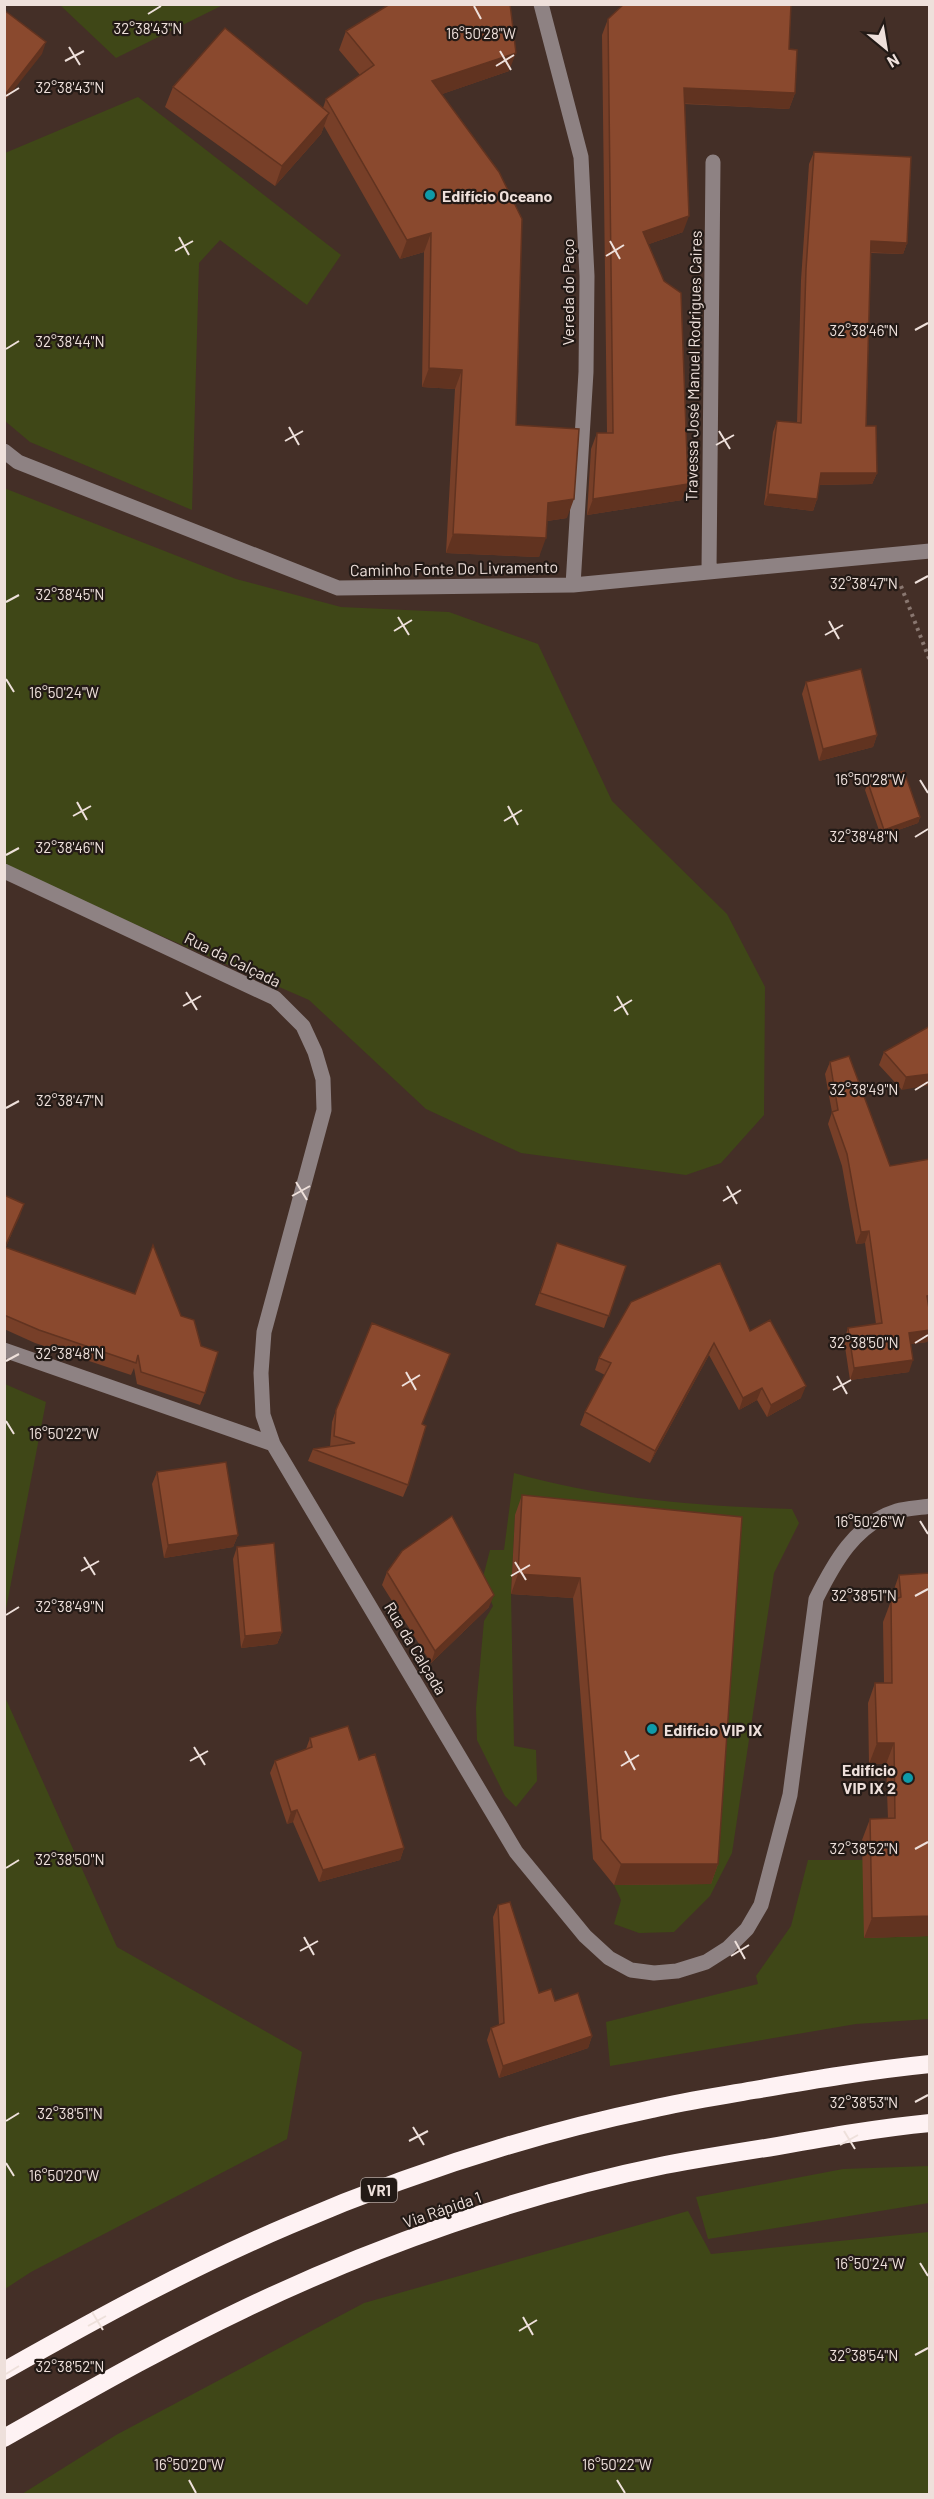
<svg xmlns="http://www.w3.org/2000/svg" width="934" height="2499" font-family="Barlow,sans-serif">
	<rect width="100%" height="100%" fill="#442f27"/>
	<!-- green -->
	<path fill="#3f4717" d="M60,5H223L116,58Z
		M138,97L341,255L307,305L220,240L199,263L192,510L30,442L5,421V153Z
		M4,488L236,579L341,607L449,612L538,644L612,801L727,914L765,987L764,1115L721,1163L686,1175L521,1153L426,1109L309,1000L5,868Z
		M5,1384L46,1402L5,1614Z
		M514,1473C604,1499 698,1506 792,1509L799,1523L774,1573L732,1853L710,1896L674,1932L639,1933L614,1924L621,1900L614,1885L734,1537L515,1515L511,1594L514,1746L536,1750L537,1781L516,1807L505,1796L477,1740L476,1708L484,1621L493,1606L482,1581L490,1550H504Z
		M5,1697L117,1947L302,2052L287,2139L31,2272L5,2289Z
		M808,1860H863L865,1938L929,1936V2019L856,2024L610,2066L606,2022L758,1984L756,1976L791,1926Z
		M929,2166V2203L708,2239L696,2197L843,2169Z
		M688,2211L711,2254L929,2232V2494H22L116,2435L364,2303Z"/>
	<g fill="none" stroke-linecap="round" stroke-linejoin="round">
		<!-- path -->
		<path stroke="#897770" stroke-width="4" stroke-dasharray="3 4.5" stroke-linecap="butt" d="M901,586L930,661"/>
		<!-- minor -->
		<path stroke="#8e8283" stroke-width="15" d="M541,4L581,157L587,276L586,372L573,585
			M4,451L18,462L338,588L573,585L930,551
			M709,571L713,162
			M4,871L275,998L303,1026L315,1052L323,1079L324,1110L264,1332L261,1373L263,1415L273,1444L516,1852L585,1936L609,1958L631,1970L654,1973L677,1971L706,1962L728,1948L747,1929L761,1905L790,1795L816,1599C834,1563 855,1524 897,1511C907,1508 919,1508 930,1506
			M4,1350L273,1444"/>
		<!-- highway -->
		<path stroke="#fef2f3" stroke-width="18" d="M4,2371C98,2318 191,2267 290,2225C406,2175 528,2135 652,2109C685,2101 720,2096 754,2090C812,2080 870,2070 930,2064
			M4,2438C84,2393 162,2348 244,2309C375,2246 523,2194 665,2165C703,2158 740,2152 778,2146C828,2137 878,2128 930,2123"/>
	</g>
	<!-- wall -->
	<path fill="#773f28" d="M608,19L789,49L795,93L789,109L684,104L683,232L649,244L682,500L587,515L591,449L597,433H607L602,35Z
		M346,31L509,71L442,94L516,425L567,518L547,521L539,557L446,553L455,389L422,387L424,252L400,259L324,126L321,134L275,186L165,107L173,87L323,108L326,99L360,75L339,50Z
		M814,152L907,243L903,254L871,253L866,426L877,473L872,484L819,485L817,499L813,511L764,505L773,432L777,421L797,423L801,280L809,164Z
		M806,682L877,735L873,747L819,761L802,694Z
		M868,783L920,817L918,823L881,836L865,790Z
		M930,1026L902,1090L879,1065L884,1052Z
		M830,1062L928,1307L930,1315V1336L927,1342L911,1344L909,1372L850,1380L844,1340L848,1328L876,1324L865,1243L856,1244L842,1166L828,1124L832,1112L825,1074Z
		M4,1195L24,1204L6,1247L205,1393L200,1405L137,1384L134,1368L131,1375L35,1343L4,1329Z
		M557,1243L626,1266L604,1328L535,1305Z
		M750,1331L801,1398L767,1417L757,1400L739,1410L709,1355L650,1463L580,1425L585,1412L605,1375L595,1370L599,1358Z
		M336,1410L422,1424L408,1485L403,1497L308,1461L313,1449L330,1447L332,1422Z
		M157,1472L238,1535L233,1547L164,1558L152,1484Z
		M522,1495L742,1517L718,1864L711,1884L614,1885L593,1859L573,1598L511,1594L515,1515Z
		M237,1547L282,1632L277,1644L241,1648L233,1559Z
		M387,1572L489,1607L431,1663L382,1585Z
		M930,1573V1936L864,1938L862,1840L870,1819H888L886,1764H869L868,1703L875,1683H884L883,1622L891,1601H892V1595L899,1575Z
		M310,1738L359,1760L404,1848L400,1860L319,1882L293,1822L287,1824L270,1773L275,1761L306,1749Z
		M498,1905L539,1993L555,2001L592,2036L588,2048L499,2078L487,2040L491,2028L499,2025L493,1917Z"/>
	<!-- shaded-wall -->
	<path fill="#613320" d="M46,42L42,54L4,102V96Z
		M516,53L509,71L425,100L432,81Z
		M684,88L795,93L789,109L678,103Z
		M329,113L321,134L275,186L282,166Z
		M689,216L683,232L638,248L643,232Z
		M431,233L424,252L400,259L407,240Z
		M871,241L907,243L903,254L867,252Z
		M429,368L462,370L455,389L422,387Z
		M821,473H877L872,484L817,485Z
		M688,484L682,500L587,515L593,499Z
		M768,494L817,499L813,511L764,505Z
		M574,499L567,518L541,522L548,503Z
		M453,534L546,538L539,557L446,553Z
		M877,735L873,747L819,761L823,749Z
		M920,817L918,823L881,836L884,830Z
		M930,1074V1085L902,1090L906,1077Z
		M24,1204L20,1216L4,1250L5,1247Z
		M869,1231L865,1243L856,1244L861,1232Z
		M930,1295V1306L922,1308L927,1296Z
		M930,1330V1336L927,1342L905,1345L909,1333Z
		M714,1343L709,1355L650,1463L655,1451Z
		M913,1360L909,1372L850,1380L854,1368Z
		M806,1386L801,1398L767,1417L771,1405Z
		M762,1388L757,1400L739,1410L743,1398Z
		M238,1535L233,1547L164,1558L168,1545Z
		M518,1574L580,1578L573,1598L511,1594Z
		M494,1595L489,1607L431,1663L435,1651Z
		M282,1632L277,1644L241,1648L245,1636Z
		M877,1743H894L886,1764H869Z
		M297,1810L293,1822L287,1824L291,1812Z
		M404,1848L400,1860L319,1882L323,1870Z
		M621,1864H718L711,1884L614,1885Z
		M930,1916V1936L864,1938L872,1918Z
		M592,2036L588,2048L499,2078L503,2066Z"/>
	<!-- building -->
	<path fill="#8a492e" stroke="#613320" stroke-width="1.5" d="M390,4H510L516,53L432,81L499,172L522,219L516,425L579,429L574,499L548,503L546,538L453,534L462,370L429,368L431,233L407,240L326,99L374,65L346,31Z
		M624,4H791L789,49L797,50L795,93L684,88L689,216L643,232L664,281L681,293L688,484L593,499L597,433H613L608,19Z
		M4,10L46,42L4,96Z
		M225,28L329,113L282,166L173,87Z
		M814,152L911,157L907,243L871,241L866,426H876L877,473H821L817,499L768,494L777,421L801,423L806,269Z
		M861,669L877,735L823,749L806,682Z
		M904,771L920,817L884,830L868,783Z
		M930,1026V1074L906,1077L884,1052Z
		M849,1056L890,1166L930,1159V1295L927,1296L930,1315V1330L909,1333L913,1360L854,1368L848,1328L882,1323L869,1231L861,1232L847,1154L832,1112L838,1110L830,1062Z
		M4,1195L24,1204L5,1247L135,1294L153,1245L181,1316L194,1320L201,1346L218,1352L205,1393L141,1372L138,1355L136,1363L39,1330L4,1315Z
		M557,1243L626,1266L609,1316L540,1293Z
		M720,1263L750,1331L770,1320L806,1386L771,1405L762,1388L743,1398L714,1343L655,1451L585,1412L611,1363L599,1358L631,1302Z
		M372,1323L450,1354L422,1424L426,1426L408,1485L313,1449L355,1443L334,1436L336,1410Z
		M226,1462L238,1535L168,1545L157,1472Z
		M522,1495L742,1517L718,1864H621L601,1839L580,1578L518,1574Z
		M452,1516L494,1595L435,1651L387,1572L402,1551Z
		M274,1543L282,1632L245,1636L237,1547Z
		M930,1573V1916L872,1918L870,1819L895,1818L894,1743H877L875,1683H892L891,1601L901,1597L899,1575Z
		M348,1726L359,1760L375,1754L404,1848L323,1870L297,1810L291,1812L275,1761L312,1747L310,1738Z
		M510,1902L539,1993L551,1989L555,2001L578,1993L592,2036L503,2066L491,2028L504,2023L498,1905Z"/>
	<!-- ticks -->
	<path fill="none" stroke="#eee0db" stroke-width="2" d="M474,6L481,19M148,14L161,6M69,47L80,65M500,51L511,70M65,61L84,51M496,66L514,55M6,96L19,88M179,237L189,255M610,241L620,259M175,251L193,241M606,256L624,245M915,330L928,323M6,349L19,341M289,427L299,445M719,431L730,449M285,441L303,431M716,445L734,435M915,583L928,576M6,602L19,595M398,617L409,635M829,621L839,639M394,631L412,620M825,635L843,625M6,679L14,692M920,780L928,793M77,802L87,820M508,806L518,825M73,816L91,806M504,821L522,810M915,837L928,829M6,855L19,848M186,992L197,1010M617,996L628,1015M183,1006L201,996M614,1011L632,1000M915,1090L928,1082M6,1108L19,1101M296,1182L307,1200M727,1186L737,1204M292,1196L310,1186M723,1201L741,1190M915,1343L928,1335M6,1361L19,1354M406,1372L416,1390M837,1376L847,1394M402,1386L420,1375M833,1390L851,1380M6,1421L14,1434M920,1521L928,1534M84,1557L95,1575M515,1562L526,1580M81,1571L99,1561M511,1576L530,1565M915,1596L928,1589M6,1615L19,1607M194,1747L205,1765M625,1751L635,1770M190,1761L208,1751M621,1766L639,1755M915,1849L928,1842M6,1868L19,1860M304,1937L314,1955M735,1941L745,1959M300,1951L318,1941M731,1956L749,1945M915,2102L928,2095M6,2121L19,2113M413,2127L424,2145M844,2131L855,2149M409,2141L428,2131M840,2145L858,2135M6,2163L14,2176M920,2263L928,2276M92,2312L103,2330M523,2317L533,2335M88,2326L106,2316M519,2331L537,2320M915,2355L928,2348M6,2374L19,2366M189,2480L196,2493M617,2480L625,2493"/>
	<!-- markers -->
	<g fill="#0f9aa8" stroke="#231a16" stroke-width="2">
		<circle cx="430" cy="195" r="6"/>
		<circle cx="652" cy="1729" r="6"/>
		<circle cx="908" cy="1778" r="6"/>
	</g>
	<g text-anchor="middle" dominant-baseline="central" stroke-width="4.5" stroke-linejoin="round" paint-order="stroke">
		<!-- shield labels -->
		<rect fill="#231a16" stroke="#b1a5a0" stroke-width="1.5" x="361" y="2178" width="36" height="24" rx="4.5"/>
		<g font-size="15" font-weight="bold" fill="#eee0db">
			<text x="379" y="2190">VR1</text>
		</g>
		<!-- poi labels -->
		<g font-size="16" font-weight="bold" fill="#eee0db" stroke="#231a16" text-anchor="start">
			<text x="442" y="195">Edifício Oceano</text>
			<text x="664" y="1729">Edifício VIP IX</text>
			<text x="896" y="1769" text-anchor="end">Edifício<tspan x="896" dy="18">VIP IX 2</tspan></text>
		</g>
		<!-- street labels -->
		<g font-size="16" fill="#eee0db" stroke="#231a16">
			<text transform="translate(567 292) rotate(-90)">Vereda do Paço</text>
			<text transform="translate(693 366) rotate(-89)">Travessa José Manuel Rodrigues Caires</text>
			<text transform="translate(454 568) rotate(-1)">Caminho Fonte Do Livramento</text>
			<text transform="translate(233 959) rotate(26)">Rua da Calçada</text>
			<text transform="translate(416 1648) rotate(59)">Rua da Calçada</text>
			<text transform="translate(442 2209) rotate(-19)">Via Rápida 1</text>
		</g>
	</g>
	<g font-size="15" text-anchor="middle" fill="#eee0db" stroke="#231a16" stroke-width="4.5" stroke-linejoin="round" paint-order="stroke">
		<text x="148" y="34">32°38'43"N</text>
		<text x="481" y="39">16°50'28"W</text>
		<text x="70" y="93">32°38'43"N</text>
		<text x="864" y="336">32°38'46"N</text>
		<text x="70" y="347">32°38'44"N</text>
		<text x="864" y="589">32°38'47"N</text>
		<text x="70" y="600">32°38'45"N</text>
		<text x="64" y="698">16°50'24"W</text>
		<text x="870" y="785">16°50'28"W</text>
		<text x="864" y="842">32°38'48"N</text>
		<text x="70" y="853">32°38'46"N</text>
		<text x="864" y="1095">32°38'49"N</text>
		<text x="70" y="1106">32°38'47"N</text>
		<text x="864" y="1348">32°38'50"N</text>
		<text x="70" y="1359">32°38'48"N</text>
		<text x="64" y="1439">16°50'22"W</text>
		<text x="870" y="1527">16°50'26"W</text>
		<text x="864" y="1601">32°38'51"N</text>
		<text x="70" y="1612">32°38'49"N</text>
		<text x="864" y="1854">32°38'52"N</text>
		<text x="70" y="1865">32°38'50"N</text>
		<text x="864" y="2108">32°38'53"N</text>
		<text x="70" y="2119">32°38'51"N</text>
		<text x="64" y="2181">16°50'20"W</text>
		<text x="870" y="2269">16°50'24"W</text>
		<text x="864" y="2361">32°38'54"N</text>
		<text x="70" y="2372">32°38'52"N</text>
		<text x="189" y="2470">16°50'20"W</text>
		<text x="617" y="2470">16°50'22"W</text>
	</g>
	<!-- border -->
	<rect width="934" height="2499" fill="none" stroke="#eee0db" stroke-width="12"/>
	<!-- north arrow -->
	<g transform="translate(886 48) rotate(150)" stroke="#231a16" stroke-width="4.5" paint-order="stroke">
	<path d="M0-4.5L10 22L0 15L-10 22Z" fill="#eee0db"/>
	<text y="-9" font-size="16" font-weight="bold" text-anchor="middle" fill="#eee0db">N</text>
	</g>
</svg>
